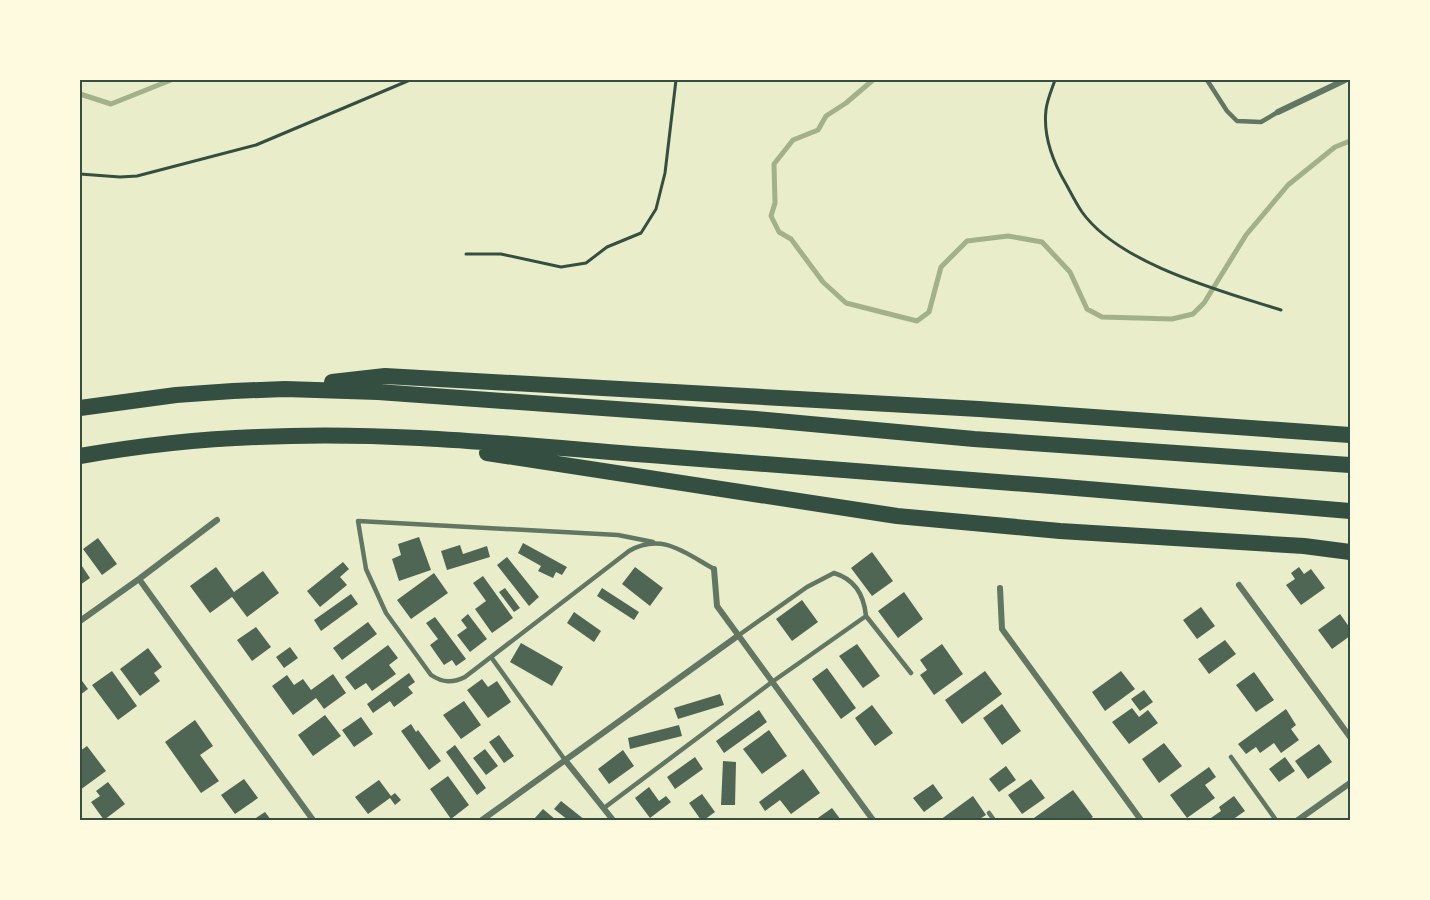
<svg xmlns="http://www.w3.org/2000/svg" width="1430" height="900" font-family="'Roboto Serif',serif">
	<rect width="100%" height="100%" fill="#e9edc9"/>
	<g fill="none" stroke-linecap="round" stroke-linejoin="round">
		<!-- stream -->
		<path stroke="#a3b18a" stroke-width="5" d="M873,80L846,103L826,116L818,130L793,140L774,164L775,203L771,216L779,232L791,239L823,282L846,303L917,321L929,312L941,267L967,241L1008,236L1042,242L1070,272L1087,309L1102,317L1172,319L1193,314L1204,303L1246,235L1288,185L1335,147L1350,141
			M80,94L111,104L171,80"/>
	</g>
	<!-- building -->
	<path fill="#4f6655" d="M419,537L431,570L399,581L392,559L401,555L398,544Z
		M98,538L117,564L102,575L83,549Z
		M523,543L567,567L562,575L556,572L553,578L538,571L541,566L518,553Z
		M460,545L463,554L487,546L490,557L447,570L441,551Z
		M872,552L893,581L872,596L851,568Z
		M507,557L539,597L529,606L497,565Z
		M343,562L349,569L340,577L347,585L320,607L307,591Z
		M80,563L90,578L80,585Z
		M216,567L234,592L263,571L279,593L247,617L232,597L210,613L190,586Z
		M635,567L663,588L650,606L622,584Z
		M1299,567L1304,574L1311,569L1325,588L1301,605L1286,585L1295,579L1291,573Z
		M434,573L448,593L411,619L397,600Z
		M483,576L513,618L492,633L475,609L486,601L473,583Z
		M505,588L520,608L514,612L499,592Z
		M602,588L639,612L634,620L597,596Z
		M904,592L923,619L898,638L878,611Z
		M351,594L358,604L321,631L314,620Z
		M802,600L818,622L792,641L776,619Z
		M1201,607L1215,626L1197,639L1183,620Z
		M574,612L601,631L594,642L567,623Z
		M468,614L487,639L470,652L457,635L467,628L461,620Z
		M1340,614L1350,628V636L1332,649L1318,630Z
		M435,617L466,659L456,666L452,660L444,665L430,645L438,639L426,623Z
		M368,622L377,634L342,660L333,648Z
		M256,627L271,647L252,661L237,640Z
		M1225,640L1236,654L1209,674L1198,659Z
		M521,643L563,667L552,686L510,662Z
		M857,644L880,676L863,688L839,656Z
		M942,644L963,674L934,695L920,675L927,670L920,660Z
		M388,645L398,658L389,665L396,674L372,691L366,683L355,690L345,677Z
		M290,647L298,658L284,668L276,657Z
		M148,648L162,667L154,673L160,681L140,696L120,669Z
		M827,668L856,708L841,719L812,679Z
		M112,671L137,706L118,720L92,685Z
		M985,671L1002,694L962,724L945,700Z
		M1121,671L1135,689L1105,711L1092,692Z
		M1254,672L1274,700L1256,712L1236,685Z
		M409,673L415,682L408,687L413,693L394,707L390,701L373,713L367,704Z
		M333,674L346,693L324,709L316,698L293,715L272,686L287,675L294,685L303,679L311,690Z
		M80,678L88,689L80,695Z
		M482,679L488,687L497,681L511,702L488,718L467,690Z
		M1144,690L1153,702L1140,711L1131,699Z
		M720,694L724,705L678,719L674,708Z
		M464,701L481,725L461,739L443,715Z
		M1002,704L1021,731L1002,745L983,718Z
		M872,705L893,733L875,746L855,718Z
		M1132,708L1139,717L1148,710L1158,723L1129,744L1112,722Z
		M1286,709L1296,725L1291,729L1299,740L1281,753L1274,743L1260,753L1256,747L1246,754L1238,744Z
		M759,710L767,722L724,753L716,741Z
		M325,715L341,736L313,756L298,735Z
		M361,717L373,734L354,747L342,730Z
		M195,720L213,746L200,755L219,781L201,793L165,742Z
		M411,724L416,732L418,730L441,761L429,770L401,731Z
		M679,725L682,736L630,749L628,738Z
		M769,730L787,756L762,774L743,749Z
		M499,735L514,756L504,763L489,742Z
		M1164,743L1182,766L1159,783L1142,759Z
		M1319,744L1332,762L1308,779L1295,761Z
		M455,745L486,788L477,795L446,752Z
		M87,746L106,771L80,790V751Z
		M485,749L498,766L486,775L473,758Z
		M623,750L634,766L609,784L598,769Z
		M695,757L703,769L675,789L667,777Z
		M1285,757L1295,771L1279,782L1269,769Z
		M723,761L736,762L735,805H721Z
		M1006,766L1016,780L999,792L989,779Z
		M1209,767L1216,777L1205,785L1215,798L1187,818L1170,795Z
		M803,769L820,793L791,814L780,800L765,811L759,802Z
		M448,776L469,805L451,819L430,789Z
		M244,779L258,798L235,814L221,795Z
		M1031,779L1045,798L1022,814L1008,795Z
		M379,780L391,796L395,793L401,800L395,805L390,798L368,814L355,797Z
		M108,782L125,804L104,820L91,802L100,796L96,791Z
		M933,784L943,798L924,812L913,798Z
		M649,787L659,801L666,796L671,802L650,818L635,798Z
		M1073,790L1093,817L1088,820H1036L1034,818Z
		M702,794L715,812L704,820H701L689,803Z
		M973,796L986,815L978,820H940Z
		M1234,796L1245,811L1232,820H1208L1221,811L1219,807Z
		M561,801L585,820H568L554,809Z
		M832,808L841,820H815Z
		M543,809L556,820L534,819Z
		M265,812L271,820H253Z"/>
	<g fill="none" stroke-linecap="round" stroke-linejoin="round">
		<!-- path -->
		<path stroke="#344e41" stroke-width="3" d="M1055,80C1052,89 1047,100 1046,110C1043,136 1053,162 1066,184C1071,193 1076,203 1082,212C1119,264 1221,291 1281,310
			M80,174L120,177L137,176L256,145L410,80
			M466,254H501L561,267L586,263L607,247L641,233L656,209L665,173L676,80"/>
		<!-- service -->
		<path stroke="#617663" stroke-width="4.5" d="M1207,80L1227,111L1237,121L1261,122L1278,112
			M653,542L618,535L358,521L366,569L386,613L431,675C443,683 453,683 465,677L629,551C662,532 685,553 714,569
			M866,616L911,673
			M491,657L565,760
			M1231,757L1276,820
			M604,808L772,682L866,616C864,595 854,579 834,573L807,587L739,635
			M989,813L994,820"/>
		<!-- minor -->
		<path stroke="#617663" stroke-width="6" d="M1278,112L1345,80
			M714,569L717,606L873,820
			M139,579L313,820
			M1239,585L1350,737
			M1000,588L1002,629L1141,820
			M80,621L139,579L217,520
			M565,760L613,820
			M482,820L739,635
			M1298,820L1350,783"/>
		<!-- motorway -->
		<path stroke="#344e41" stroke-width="16" d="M332,382L385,376L979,409L1350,435
			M80,408L176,395L233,391L285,389L378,392L756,419L974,439L1350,465
			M487,453L897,516L1060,531L1304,546L1350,552
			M80,456C138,446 198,439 258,437C396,430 536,447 674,457C899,474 1125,491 1350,511"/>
	</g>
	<!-- border -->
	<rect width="1430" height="900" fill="none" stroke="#fefae0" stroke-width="162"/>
	<rect x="81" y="81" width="1268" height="738" fill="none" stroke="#344e41" stroke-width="2"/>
</svg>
